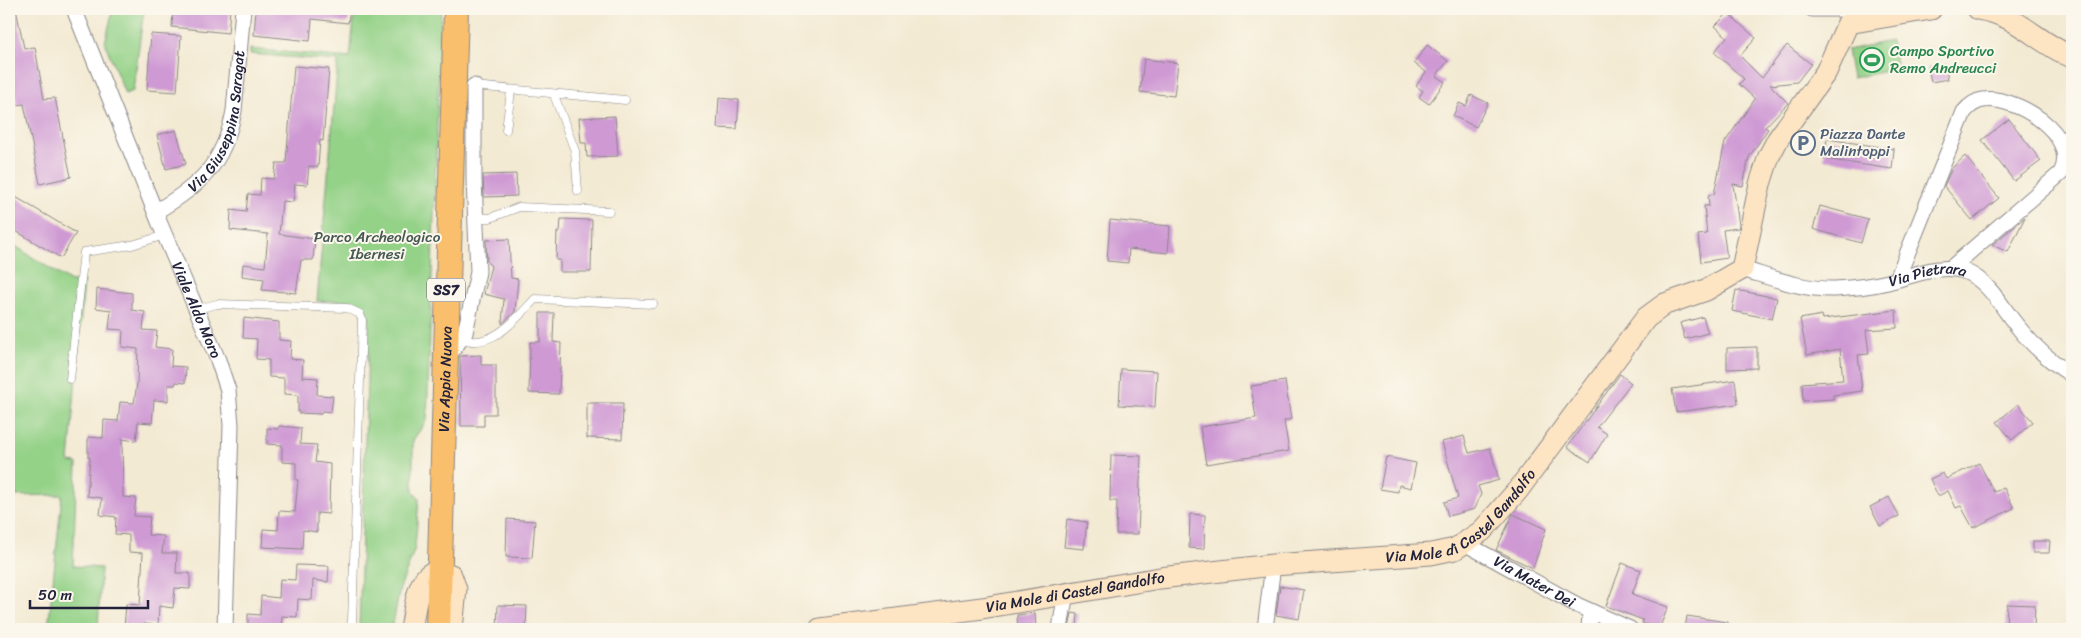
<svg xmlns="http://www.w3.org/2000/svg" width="2081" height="638" font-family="Sriracha,sans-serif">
	<rect width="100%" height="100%" fill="#fbf7ec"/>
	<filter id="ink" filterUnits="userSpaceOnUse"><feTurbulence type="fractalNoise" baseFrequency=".02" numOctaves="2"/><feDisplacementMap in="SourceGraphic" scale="10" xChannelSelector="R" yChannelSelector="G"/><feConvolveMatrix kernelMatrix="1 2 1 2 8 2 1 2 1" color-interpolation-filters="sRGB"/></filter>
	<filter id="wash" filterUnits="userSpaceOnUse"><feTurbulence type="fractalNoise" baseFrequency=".0096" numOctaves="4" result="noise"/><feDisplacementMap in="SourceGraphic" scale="20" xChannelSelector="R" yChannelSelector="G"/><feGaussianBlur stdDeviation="1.12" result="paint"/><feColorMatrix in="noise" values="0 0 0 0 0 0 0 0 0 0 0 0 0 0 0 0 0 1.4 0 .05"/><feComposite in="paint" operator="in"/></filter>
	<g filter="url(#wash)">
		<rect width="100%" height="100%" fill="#f3ead3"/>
		<!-- green -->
		<path fill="#94d288" stroke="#5b7a62" d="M113,9H144L133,91L125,94L105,43Z
			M355,9H441L427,420L413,440V491L419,499L415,548L400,588L392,629H359L369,318C362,296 336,302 317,301L338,61L250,54V49L350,58Z
			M1891,41L1897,69L1852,78L1847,50Z
			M9,242L71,282L84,281L69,462L77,463L73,566L101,568L98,629H48L62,495L9,496Z"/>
		<g id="blocks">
			<!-- building -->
			<path fill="#cf9ad4" d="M9,9H16L24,48L35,47L44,99L55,98L71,177L40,184L24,104L17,105L9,66Z
				M173,9H230L228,33L172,27Z
				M256,9H350L348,23L312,19L310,41L254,35Z
				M1728,13L1756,38L1740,56L1762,78L1787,45L1811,64L1797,82L1770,85L1788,103L1765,127L1768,129L1749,157L1743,186L1733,184L1739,225L1738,228L1723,230L1727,258L1701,262L1698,235L1707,234L1704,206H1709L1708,195L1714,194L1725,142L1755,99L1739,84L1744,79L1714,52L1727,37L1715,26Z
				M151,34L181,36L177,92L147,90Z
				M1427,45L1448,61L1436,76L1445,82L1429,104L1419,97L1423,91L1416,86L1426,72L1414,63Z
				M1144,59L1178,63L1174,96L1140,92Z
				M1945,64L1948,79L1931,82L1928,67Z
				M294,66L329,69L323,141L320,140L318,167L309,166L307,185L295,184L293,202L282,201L279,234L315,239L313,260H301L296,293L262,290L264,279L242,276L243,264L265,267L268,234L230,230L231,210L246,212L248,194L260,195L261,178L274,179L276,163H286Z
				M1471,95L1488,103L1476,127L1453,116L1459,103L1466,106Z
				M719,98L739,100L737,129L717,128Z
				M615,116L618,156L587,157L586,143H581L579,118Z
				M2009,119L2041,161L2014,181L1982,140Z
				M176,130L186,164L166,169L157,135Z
				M1827,139L1894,149L1892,169L1824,159Z
				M1965,156L1999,198L1972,220L1944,186L1952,168Z
				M516,174L517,196L484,197L483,175Z
				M9,193L76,233L61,258L9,227Z
				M1820,206L1868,219L1861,243L1813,229Z
				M2025,217L2008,252L1992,245Z
				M561,219L592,220L591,272H560V260H556L557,232H560Z
				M1110,220L1170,226L1168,253L1129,249L1128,263L1107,261Z
				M509,239L511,278L518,279L515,312L502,324L504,299L484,294L491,266L487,262L486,240Z
				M97,289L132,293V310L145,312L143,330L157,331L155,347L172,349L171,366L186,367L185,383L176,382L175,385H168V401L154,400L152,423L138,422L136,441L122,439L123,497L136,498L134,516L150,517L148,535L164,536L162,553H177L176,573H190V589L175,588L173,608L159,606L158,625L144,624V629H124L126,604L140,605L143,553L129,552V535L115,534L116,517L100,515L102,498L87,496L90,458L88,457V437L103,438L104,420L118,421L120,402L134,403L137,384L138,349L122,347L123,330L109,329L111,310L96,308Z
				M1736,290L1777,298L1772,319L1732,311Z
				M1896,310L1897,328L1866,330L1869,354L1858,355L1862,391L1833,395V399L1803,401L1802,383L1843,380L1840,349L1807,355L1800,319L1822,315L1823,319Z
				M540,313H554L553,342L561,343L559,394L529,393L530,342H540Z
				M1703,317L1708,333L1685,339L1680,323Z
				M244,318L279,322V340L291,341L290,359L303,360L302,377L318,378L317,395L333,396L331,412L322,411L321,414L298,413V395L284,394V378L269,377V360L256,359L257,339L243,338Z
				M1757,347V368L1727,369V348Z
				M481,355V365H496V414H484V426H461L460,356Z
				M1121,369L1157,371L1155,407L1119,405Z
				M1620,374L1631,383L1597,427L1607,434L1590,462L1567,447Z
				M1735,380L1738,404L1676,412L1672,389Z
				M1285,381L1291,419L1284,421L1289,451L1206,464L1200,427L1256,418L1251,386Z
				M587,403H623L622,439L587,438Z
				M2018,404L2033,422L2012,440L1997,422Z
				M279,426L301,428L300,444L317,445L315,462L330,464L329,514L317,513V532L303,530L302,549L262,547L263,529L278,530L279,511L295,512L298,480H296V463L282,462V445L267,444V428L278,429Z
				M1464,436L1469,453L1490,448L1499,480L1478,486L1481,494L1475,509L1448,516L1444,502L1458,498L1442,442Z
				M1111,455L1141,456L1138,534H1116L1117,501H1110Z
				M1386,457L1416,463L1411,488L1399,485L1398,492L1380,489Z
				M1979,463L1994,492L2004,488L2014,508L1973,528L1961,506L1956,508L1948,491L1938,496L1930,479L1943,473L1946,479Z
				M1889,497L1899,516L1880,526L1870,507Z
				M1190,514L1205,515L1204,549L1189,548Z
				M1513,514L1546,529L1533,568L1496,550Z
				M507,519L535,521L532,558L506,557Z
				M1067,519L1087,522L1084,549L1064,547Z
				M2033,541H2050L2049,553H2033Z
				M1622,563L1641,570L1632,594L1668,607L1659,629L1642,623L1643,620L1606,606Z
				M296,565L329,566L328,582L313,580L312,600L298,599L297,617L282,616L281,629H248V614L260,615L261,596L279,598L280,579L295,580Z
				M1280,586L1304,590L1299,619L1276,615Z
				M2007,604L2035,605L2034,629H2006Z
				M498,605L527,606L526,629H497Z
				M1035,613L1036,629H1018L1017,615Z
				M1072,613L1078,614L1077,629H1069Z
				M1687,616L1727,622V629H1685Z"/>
		</g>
	</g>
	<g filter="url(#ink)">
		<use href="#blocks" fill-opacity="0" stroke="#8a8687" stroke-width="1"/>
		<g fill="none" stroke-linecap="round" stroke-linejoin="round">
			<defs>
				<path id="lane" d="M474,86L625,100
					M554,95L575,151L578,191
					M506,130L511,91
					M477,218H490L519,207L609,211
					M197,309L217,304L347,308L360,314L362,320L352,622L349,629
					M462,339C492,350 517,318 535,299L653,304
					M70,379L84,252L132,245L165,235"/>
				<g id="street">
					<path id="s1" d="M74,9L160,224L218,360L228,390L231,425L225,629"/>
					<path d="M1812,9H1845"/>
					<path id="s2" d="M155,212C200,186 224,164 234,111L243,9"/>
					<path id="s3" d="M1742,269C1773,278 1803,290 1835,289C1853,288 1871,286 1888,282C1913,276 1942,262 1966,272C1990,282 2002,308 2018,327C2033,346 2051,362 2072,375"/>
					<path d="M1897,279L1964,112C1969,106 1975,101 1983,100C2015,95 2081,135 2061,173L1951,268"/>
					<path d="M445,361L465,333L478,272L474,180V86"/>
					<path id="s4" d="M1466,544L1577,605L1630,629"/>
					<path d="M1060,629L1066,592"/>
					<path d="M1265,629L1273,565"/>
					<path d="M1589,629L1590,612"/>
				</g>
				<g id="secondary">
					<path d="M1978,9C2019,15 2036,42 2072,57"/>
					<path d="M411,629C415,611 416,574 438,571L451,575L456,589L452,629"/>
					<path id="s5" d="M820,629L982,608L1160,578L1273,565L1431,554L1455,549L1482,531L1518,490L1646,318L1665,304L1706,290L1742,269L1760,184L1769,156L1778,139L1826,72L1848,23L1931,9"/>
				</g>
				<g id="primary">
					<path id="s6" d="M438,629L456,9"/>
				</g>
			</defs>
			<!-- lane casing -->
			<use href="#lane" stroke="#8a8687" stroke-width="9"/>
			<!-- street casing -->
			<use href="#street" stroke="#8a8687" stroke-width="17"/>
			<!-- secondary casing -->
			<use href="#secondary" stroke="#8a8687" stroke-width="23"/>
			<!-- primary casing -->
			<use href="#primary" stroke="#8a8687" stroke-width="26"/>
			<!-- lane -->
			<use href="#lane" stroke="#fff" stroke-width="8"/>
			<!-- street -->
			<use href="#street" stroke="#fff" stroke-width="15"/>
			<!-- secondary -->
			<use href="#secondary" stroke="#fde5c4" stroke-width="21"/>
			<!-- primary -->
			<use href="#primary" stroke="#f9bf6c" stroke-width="24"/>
		</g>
	</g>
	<!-- icons -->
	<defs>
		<symbol id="stadium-ring" viewBox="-11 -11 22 22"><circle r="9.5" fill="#fbf7ec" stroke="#2e9e5b" stroke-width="1.5"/><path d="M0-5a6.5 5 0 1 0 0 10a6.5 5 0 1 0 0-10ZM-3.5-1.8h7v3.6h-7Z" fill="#2e9e5b"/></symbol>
		<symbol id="parking-ring" viewBox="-11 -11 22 22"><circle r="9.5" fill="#fbf7ec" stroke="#5c6f8a" stroke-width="1.5"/><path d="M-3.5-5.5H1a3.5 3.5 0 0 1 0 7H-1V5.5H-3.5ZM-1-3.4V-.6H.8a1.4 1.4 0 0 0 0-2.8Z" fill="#5c6f8a"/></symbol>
	</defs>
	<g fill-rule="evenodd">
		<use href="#stadium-ring" x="1858" y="46" width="28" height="28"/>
		<use href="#parking-ring" x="1789" y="129" width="28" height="28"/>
	</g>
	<g text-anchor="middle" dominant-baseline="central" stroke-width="4" stroke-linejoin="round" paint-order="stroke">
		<!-- shield labels -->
		<rect fill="#fbf7ec" stroke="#636270" stroke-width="1" x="427" y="278.5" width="38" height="23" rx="4"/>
		<g font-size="14" font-weight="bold" fill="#22223b">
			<text x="446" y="290">SS7</text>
		</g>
		<!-- leisure labels -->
		<g font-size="15" fill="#27864d" stroke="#fbf7ec" text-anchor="start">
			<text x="1890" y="51">Campo Sportivo<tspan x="1890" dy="17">Remo Andreucci</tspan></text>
		</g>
		<!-- street labels -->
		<g font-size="15" fill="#22223b" stroke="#fbf7ec">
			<text stroke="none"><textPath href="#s2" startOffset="118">Via Giuseppina Saragat</textPath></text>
			<text stroke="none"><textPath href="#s3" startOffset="190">Via Pietrara</textPath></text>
			<text stroke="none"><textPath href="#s1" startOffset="325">Viale Aldo Moro</textPath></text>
			<text stroke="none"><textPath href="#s6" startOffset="250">Via Appia Nuova</textPath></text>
			<text stroke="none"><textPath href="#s5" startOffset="661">Via Mole di Castel Gandolfo</textPath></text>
			<text stroke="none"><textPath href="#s4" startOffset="78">Via Mater Dei</textPath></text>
			<text stroke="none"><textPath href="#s5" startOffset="258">Via Mole di Castel Gandolfo</textPath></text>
		</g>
		<!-- service labels -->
		<g font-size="15" fill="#4e5e75" stroke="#fbf7ec" text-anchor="start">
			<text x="1820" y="134">Piazza Dante<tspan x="1820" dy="17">Malintoppi</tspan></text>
		</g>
		<!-- park labels -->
		<g font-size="15" fill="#445752" stroke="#fbf7ec">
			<text x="377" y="237">Parco Archeologico<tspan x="377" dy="17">Ibernesi</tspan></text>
		</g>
	</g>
	<!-- margin -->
	<rect width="2081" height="638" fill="none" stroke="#fbf7ec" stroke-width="30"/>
	<!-- scale -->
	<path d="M30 600v8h118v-8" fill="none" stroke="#22223b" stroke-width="2.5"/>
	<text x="38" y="600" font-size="15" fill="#22223b" stroke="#fbf7ec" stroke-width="4" paint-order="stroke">50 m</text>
</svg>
